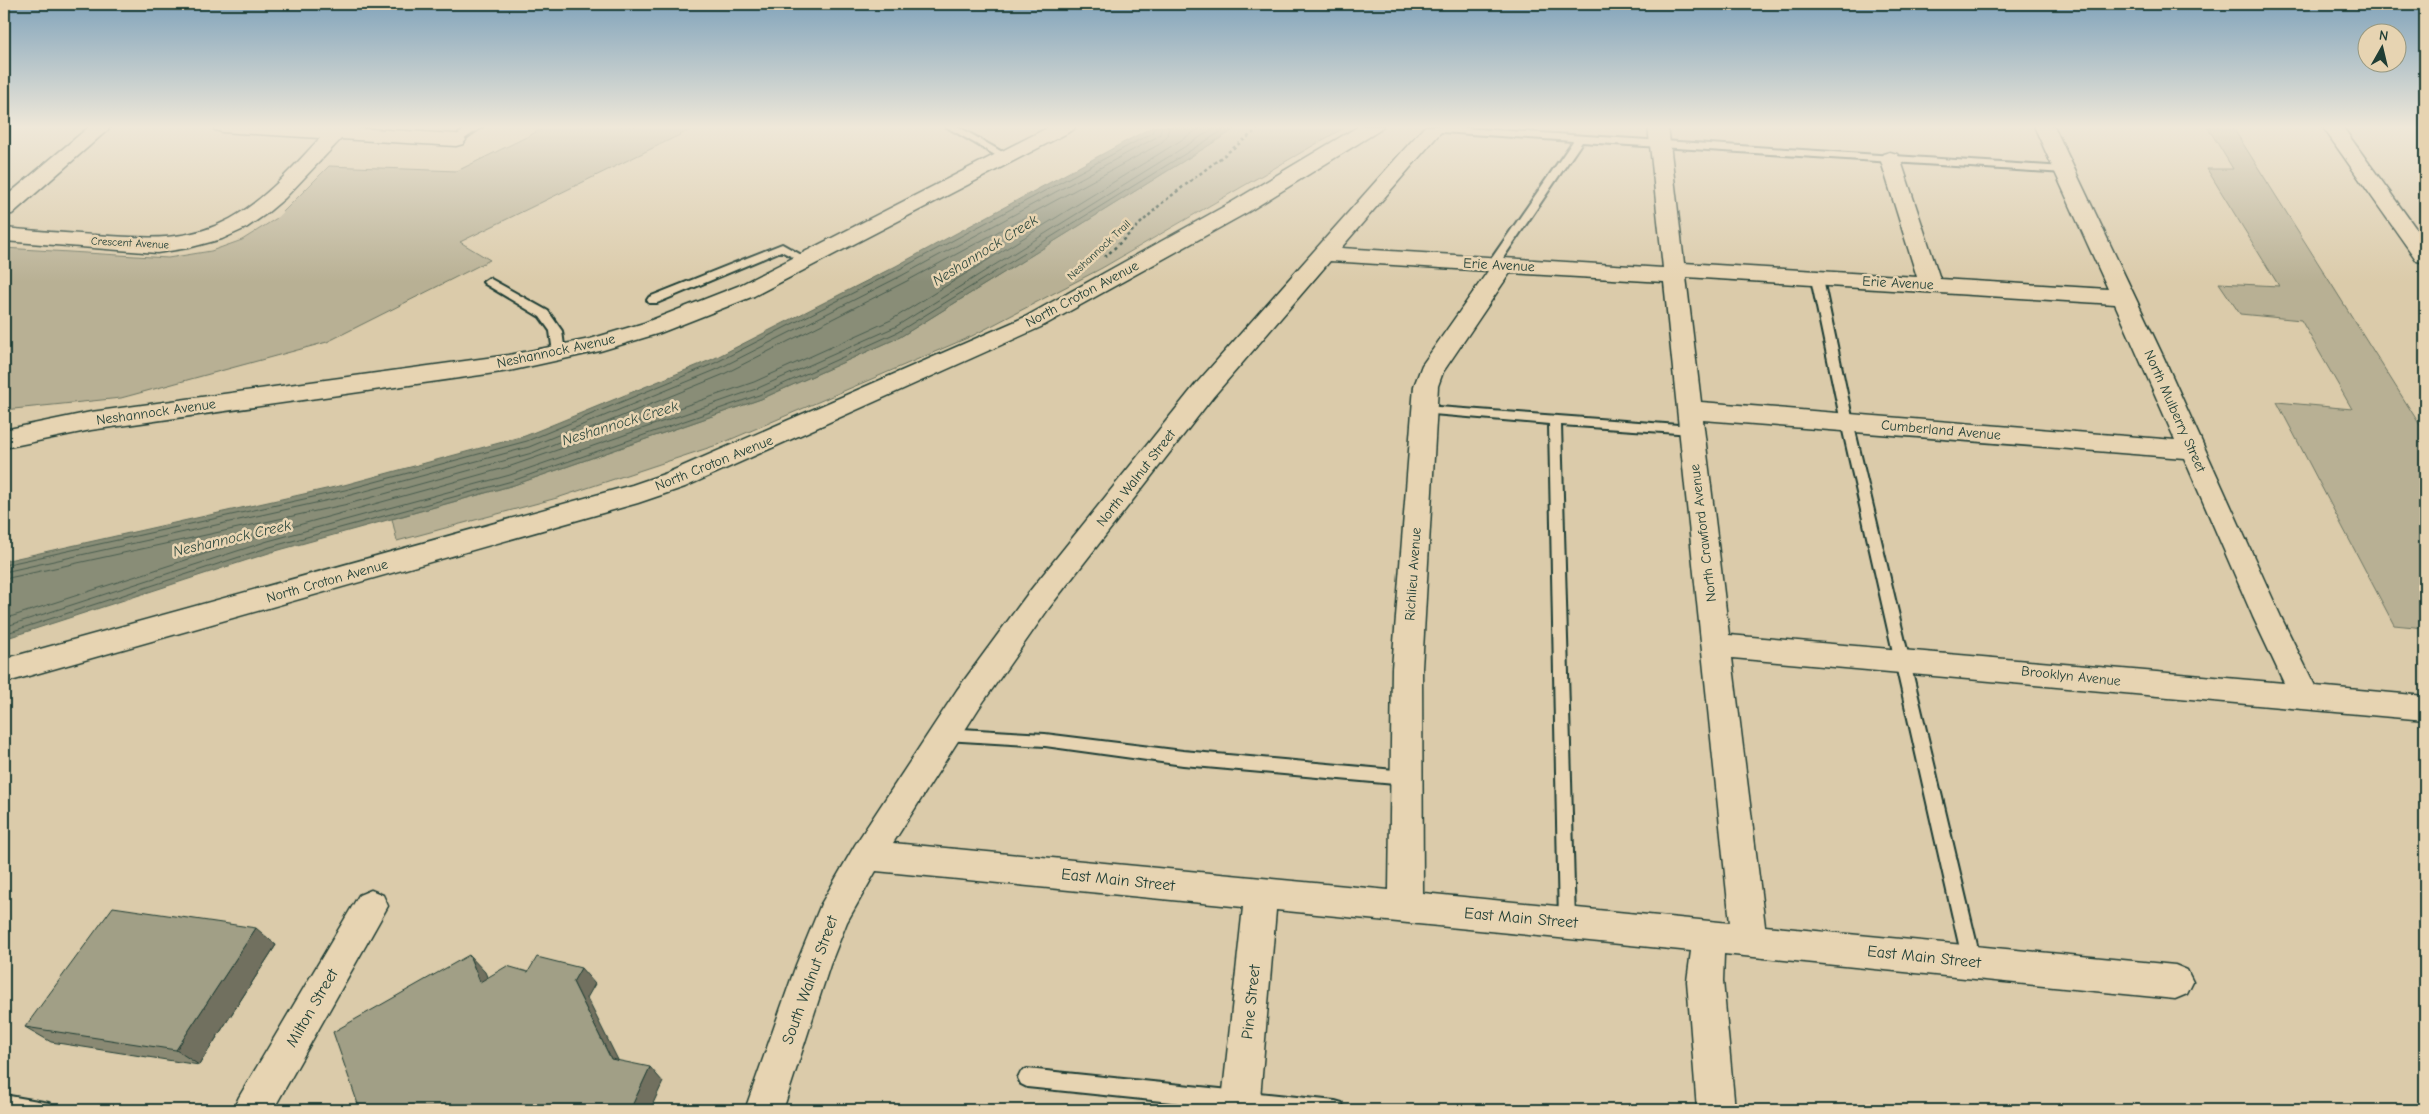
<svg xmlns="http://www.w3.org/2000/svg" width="2429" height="1114" font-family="'Comic Neue',sans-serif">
	<rect width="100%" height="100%" fill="#dbcbaa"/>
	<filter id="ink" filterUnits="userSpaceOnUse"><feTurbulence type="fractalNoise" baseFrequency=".02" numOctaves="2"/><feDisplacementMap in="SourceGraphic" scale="10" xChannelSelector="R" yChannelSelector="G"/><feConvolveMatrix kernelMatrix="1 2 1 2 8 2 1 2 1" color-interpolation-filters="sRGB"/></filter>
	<g filter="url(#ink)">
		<!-- green -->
		<path fill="#b8b094" stroke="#6c7664" d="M549,126H698L460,242L490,260L327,342L121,398L4,410V248L168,258L211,251L242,240L277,218L329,166L457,171Z
			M1240,126H1347L1102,268L972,336L720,444L557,498L397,541L392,519L514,485L761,399L900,337Z
			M2207,126H2232L2425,433V628L2394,625L2277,402L2352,409L2301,320L2240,314L2219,283L2279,286L2207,169H2233Z"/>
		<!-- water -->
		<path fill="#898d77" stroke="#5f6d5c" d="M1154,126H1240L900,337L761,399L514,485L272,552L4,639V561L344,485L525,436L713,359L896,266Z"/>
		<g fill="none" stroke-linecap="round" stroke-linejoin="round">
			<!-- shore -->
			<path stroke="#495d4f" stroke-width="1" d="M4,565L345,490L527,441L715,363L898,270L1152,133L1155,126
				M4,572L347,496L529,447L718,369L901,276L1155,138L1160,134L1162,126
				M4,579L348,504L532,453L722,375L905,282L1160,144L1167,136L1169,126
				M4,619L266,534L508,467L754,382L891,320L1204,126
				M4,627L268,541L510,475L756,389L895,327L1218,126
				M4,634L270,547L512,481L759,395L898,332L1230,126"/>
			<defs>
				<path id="lane" d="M471,126H483L460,142H452V138Z
					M945,126H957L1011,157L1010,159H1002Z
					M1432,126L2064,167L2069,170L2064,173L1582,142L1497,267L1493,268L1487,265L1573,141L1428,131L1427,129Z
					M782,244L812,261L806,264L781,251L657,303H649L647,300L649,297Z
					M1817,276L1823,279L1853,422L1981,962L1978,968L1972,970L1966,968L1963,962L1841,422L1811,279Z
					M489,278L548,311L562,331L565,353L563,356L559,357L553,353L550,331L540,317L485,284L483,282Z
					M1425,406L1692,426L1698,430L1692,434L1561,425L1575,922L1573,928L1567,930L1561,928L1559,922L1549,424L1421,413L1419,410Z
					M945,728L1045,734L1183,751L1406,771L1412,773L1414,778L1412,783L1406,785L1183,765L1045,746L945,740L940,739L937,734L940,729Z
					M1027,1069L1335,1101L1342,1103L1344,1110H1248L1027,1087L1021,1084L1018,1078L1021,1072Z
					M4,1095L49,1103L51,1110H4Z"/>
				<path id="street" d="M90,126H112L12,214L4,215V198Z
					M212,126H320L456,134L463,136L466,140L463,144L456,146L341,139L285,198L266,214L246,228L222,239L188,248L157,253L4,241V228C34,231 65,233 95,235C144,238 185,243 230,219C265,200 293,167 320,138L222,132L215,130Z
					M1051,126H1076L1073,130L754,296L660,333L600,351L509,371L91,430L4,448V430L91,412L509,355L590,339L644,323L738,286Z
					M1425,126H1446L1341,248L1663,268L1648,126H1668L1684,263L1917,277L1880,158L1883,154L1890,152L1897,154L1900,158L1940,279L2108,289L2034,126H2054L2163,356L2281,617L2315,686L2425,696V720L1732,658L1765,926L2175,965L2187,970L2193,982L2187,994L2175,999L1724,954L1723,981L1735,1110H1697L1687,981L1691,951L1276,910L1259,1110H1221L1243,907L876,871L847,922L830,965L783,1110H745L796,965L821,904L855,845L957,690L1029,592L1195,385ZM1330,261L1488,271L1422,365L1414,386L1392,668L1389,890L893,843L979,708L1049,608L1213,397ZM1510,273L1664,282L1730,923L1423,893L1422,668L1438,386L1443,372ZM1686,277L2115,304L2175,440L1701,402ZM1703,420L2184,458L2253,617L2284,683L1729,635Z
					M2322,126H2342L2425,241V263L2417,261Z
					M371,890L383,895L388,906L273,1110H233L239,1097L359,895Z"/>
				<path id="primary" d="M1359,126H1383L1380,130L1248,212L1041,327L685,487L638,503L4,683V659L632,485L667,473L1025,317L1232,202Z"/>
			</defs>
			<!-- lane casing -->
			<use href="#lane" stroke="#1f3d34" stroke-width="4"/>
			<!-- street casing -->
			<use href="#street" stroke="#1f3d34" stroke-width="3"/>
			<!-- primary casing -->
			<use href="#primary" stroke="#1f3d34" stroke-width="3"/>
			<!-- path -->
			<path stroke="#1f3d34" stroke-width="2.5" stroke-dasharray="3 3" stroke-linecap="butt" d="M1105,257L1162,203L1262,126"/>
			<!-- lane -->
			<use href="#lane" fill="#e7d4b2" fill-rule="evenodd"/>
			<!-- street -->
			<use href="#street" fill="#e7d4b2" fill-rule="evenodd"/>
			<!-- primary -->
			<use href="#primary" fill="#e7d4b2" fill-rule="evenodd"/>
		</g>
		<!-- wall -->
		<path fill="#8a8973" stroke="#1f3d34" d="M276,945L199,1065L51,1042L25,1027Z"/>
		<!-- shaded-wall -->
		<path fill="#716f5e" stroke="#1f3d34" d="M256,928L276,945L199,1065L176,1050Z
			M469,955L485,972L496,998L480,982Z
			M581,968L595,984L587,998L625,1074L611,1059L573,982Z
			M650,1067L663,1082L650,1110H630Z"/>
		<!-- building -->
		<path fill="#a19f86" stroke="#1f3d34" d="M113,907L256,928L176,1050L25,1027Z
			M469,955L480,982L507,966L528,972L537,957L581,968L573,982L611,1059L650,1067L630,1110H360L333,1032Z"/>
	</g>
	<!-- sky -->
	<linearGradient id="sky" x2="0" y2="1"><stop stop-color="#82a4bb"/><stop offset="0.45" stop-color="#efe8d9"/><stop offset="1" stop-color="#efe8d9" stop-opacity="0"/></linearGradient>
	<rect width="2429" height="282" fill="url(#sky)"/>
	<g text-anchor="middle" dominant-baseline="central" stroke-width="5" stroke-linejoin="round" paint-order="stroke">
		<!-- far-street labels -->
		<g font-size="11" fill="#1f3d34" stroke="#e7d4b2">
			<text transform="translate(130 243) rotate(3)">Crescent Avenue</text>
			<text transform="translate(1099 250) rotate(-43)">Neshannock Trail</text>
		</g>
		<!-- street labels -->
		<g font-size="14" fill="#1f3d34" stroke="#e7d4b2">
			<text transform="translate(1499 265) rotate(3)">Erie Avenue</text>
			<text transform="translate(1898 283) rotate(3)">Erie Avenue</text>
			<text transform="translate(1082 294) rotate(-28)">North Croton Avenue</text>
			<text transform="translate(556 351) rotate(-12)">Neshannock Avenue</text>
			<text transform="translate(2175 411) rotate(66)">North Mulberry Street</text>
			<text transform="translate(156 412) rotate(-8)">Neshannock Avenue</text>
			<text transform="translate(1941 430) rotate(5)">Cumberland Avenue</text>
			<text transform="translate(714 463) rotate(-22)">North Croton Avenue</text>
			<text transform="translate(1136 478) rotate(-52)">North Walnut Street</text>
			<text transform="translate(1703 533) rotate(-97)">North Crawford Avenue</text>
			<text transform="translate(1413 574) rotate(-86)">Richlieu Avenue</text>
			<text transform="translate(327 581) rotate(-16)">North Croton Avenue</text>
			<text transform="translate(2071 676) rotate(6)">Brooklyn Avenue</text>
		</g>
		<!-- water labels -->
		<g font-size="15" font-style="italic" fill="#2f493e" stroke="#e7d4b2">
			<text transform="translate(985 250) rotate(-32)">Neshannock Creek</text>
			<text transform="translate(620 423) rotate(-17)">Neshannock Creek</text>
			<text transform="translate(232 538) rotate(-13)">Neshannock Creek</text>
		</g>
		<!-- near-street labels -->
		<g font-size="16" fill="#1f3d34" stroke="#e7d4b2">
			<text transform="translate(1118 880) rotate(6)">East Main Street</text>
			<text transform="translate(1521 918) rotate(5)">East Main Street</text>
			<text transform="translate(1924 957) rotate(6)">East Main Street</text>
			<text transform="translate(810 980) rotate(-70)">South Walnut Street</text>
			<text transform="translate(1251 1002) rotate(-84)">Pine Street</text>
			<text transform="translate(312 1008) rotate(-60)">Milton Street</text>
		</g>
	</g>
	<!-- margin -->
	<rect width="2429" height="1114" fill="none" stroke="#e7d4b2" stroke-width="20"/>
	<rect x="10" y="10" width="2409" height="1094" fill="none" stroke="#1f3d34" stroke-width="2" filter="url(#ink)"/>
	<!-- north arrow -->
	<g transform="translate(2382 48) rotate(8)"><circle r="24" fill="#e7d4b2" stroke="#979880"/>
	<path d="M0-4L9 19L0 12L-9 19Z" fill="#1f3d34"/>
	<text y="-8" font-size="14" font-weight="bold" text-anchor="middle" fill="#1f3d34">N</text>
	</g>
</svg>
